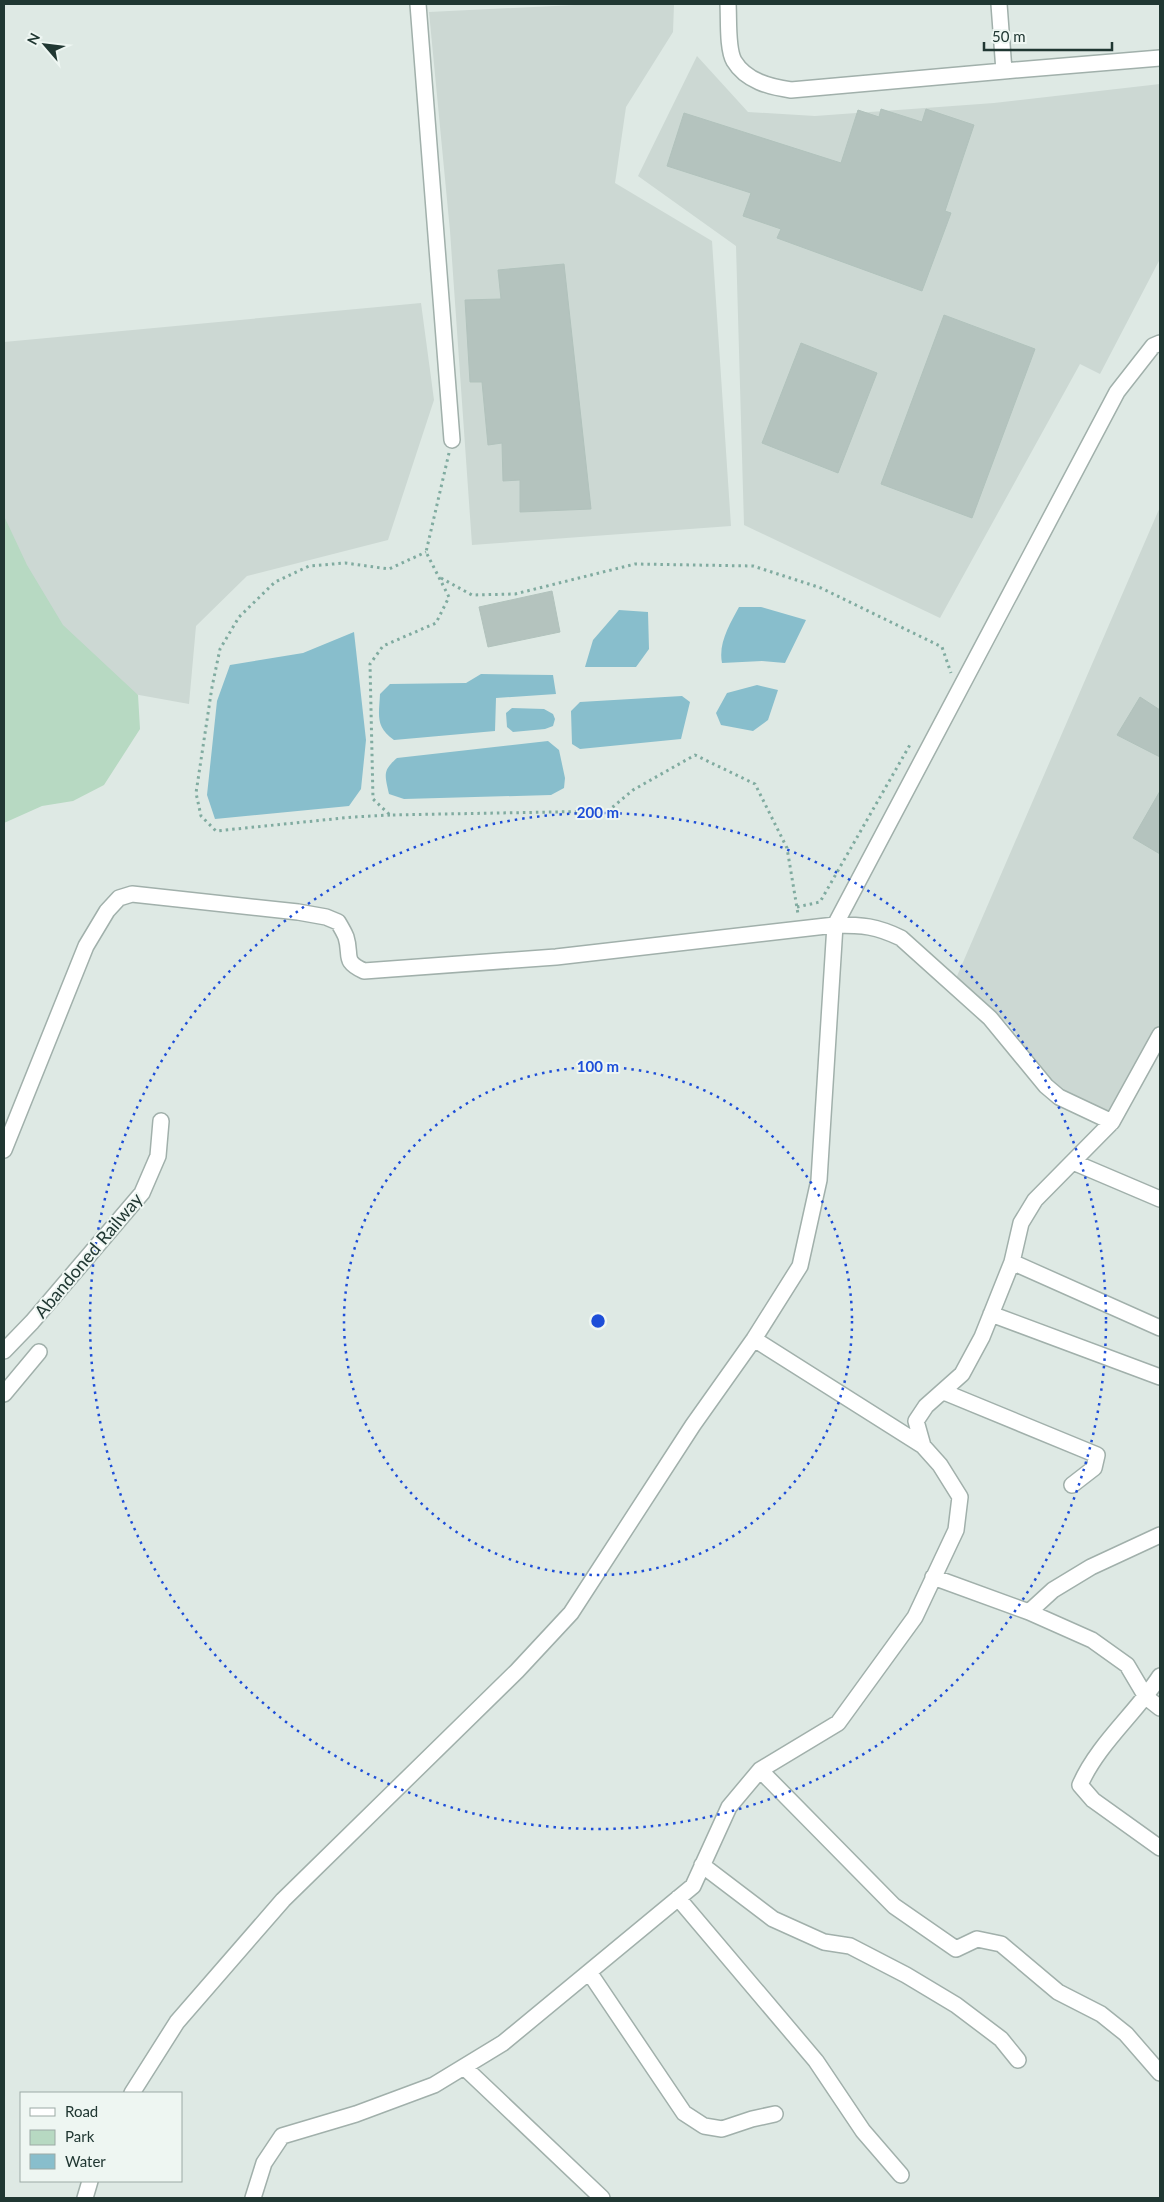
<svg xmlns="http://www.w3.org/2000/svg" width="1164" height="2202" font-family="Lato,sans-serif">
	<rect width="100%" height="100%" fill="#dee9e4"/>
	<!-- built -->
	<path fill="#ccd8d3" d="M596,4H674L673,32L626,107L615,183L712,241L731,526L472,545L450,231L429,12Z
		M697,56L748,112L815,116L994,103L1160,84V259L1100,374L1080,364L940,618L744,525L736,246L638,176Z
		M421,303L434,400L388,540L247,576L196,626L189,704L67,682L4,520V342Z
		M1160,507V1037L1113,1114L1050,1083L1010,1025L954,983Z"/>
	<!-- green -->
	<path fill="#b7d9c2" d="M4,516L27,565L63,625L138,695L140,729L104,785L73,801L42,806L4,823Z"/>
	<!-- water -->
	<path fill="#88becc" d="M739,607H761L806,620L785,663L762,661L722,663C718,643 730,624 739,607Z
		M619,610L648,612L649,649L636,667H585L593,640Z
		M354,632L366,740L361,789L349,806L215,819L207,795L217,701L230,665L303,653Z
		M481,674L553,675L556,694L496,698L495,731L394,740C375,727 379,715 380,694L390,684L466,683Z
		M757,685L778,690L768,720L753,731L721,725L716,713L727,693Z
		M682,696L690,702L681,739L580,749L572,744L571,711L580,702Z
		M512,708L544,709L553,714L555,719L553,726L545,729L513,732L507,727L506,713Z
		M548,741L559,750L565,778L564,788L551,795L404,799L389,794C385,775 382,771 397,758Z"/>
	<!-- building -->
	<path fill="#b4c3be" stroke="#b1c2bc" d="M881,109L922,122L926,109L974,125L945,211L951,213L922,291L777,238L781,229L743,216L751,193L667,166L684,113L841,163L858,110L879,117Z
		M564,264L591,509L520,512V480L503,481L502,443L488,445L482,382H470L465,300L501,299L498,270Z
		M944,315L1035,349L972,518L881,484Z
		M801,343L877,373L838,473L762,443Z
		M552,591L560,632L488,647L479,607Z
		M1140,697L1160,710V757L1117,735Z
		M1160,791V854L1133,838Z"/>
	<g fill="none" stroke-linecap="round" stroke-linejoin="round">
		<defs>
			<path id="minor" d="M418,4L452,440
				M728,4C729,19 727,49 734,61C746,81 770,87 791,90L1004,71L999,4
				M1004,71L1160,58
				M4,1150L86,946L107,911L119,898L132,894L298,912L326,917L338,922C341,927 344,932 346,937C352,956 342,961 364,971L556,957L835,925C863,925 876,926 901,938L990,1018L1046,1086L1059,1097L1112,1122
				M1073,1162L1160,1199
				M1012,1262L1160,1328
				M991,1314L1160,1377
				M754,1339L923,1446
				M4,1351L32,1322L142,1193L158,1156L161,1121
				M944,1392L1097,1455L1094,1468L1072,1485
				M4,1394L39,1352
				M933,1577L1029,1612L1092,1640L1127,1665L1146,1697L1160,1708
				M1029,1612L1053,1590L1091,1567L1160,1535
				M1160,1676C1136,1713 1097,1745 1080,1785L1093,1800L1160,1848
				M760,1770L894,1906L956,1949L977,1939L1001,1944L1058,1992L1101,2014L1126,2034L1160,2073
				M702,1865L773,1919L824,1942L850,1946L906,1975L956,2005L1001,2039L1018,2060
				M678,1898L816,2061L863,2131L901,2175
				M589,1972L684,2113L704,2126L722,2129L752,2119L775,2114
				M464,2067L602,2198
				M132,2093L177,2022L283,1900L517,1671L571,1613L693,1425L754,1339L800,1266L819,1180L835,925L1117,392L1153,346L1160,343
				M85,2198L90,2181
				M253,2198L264,2163L282,2136L356,2114L434,2085L503,2043L693,1886L729,1807L760,1770L838,1723L915,1617L956,1530L960,1497L940,1465L923,1446L916,1421L926,1406L962,1374L982,1337L1012,1262L1021,1223L1035,1200L1112,1122L1160,1035"/>
		</defs>
		<!-- minor casing -->
		<use href="#minor" stroke="#a1b0ab" stroke-width="18"/>
		<!-- path -->
		<path stroke="#80aba0" stroke-width="3" stroke-dasharray="2.5 4" stroke-linecap="butt" d="M449,453L426,552L449,597L436,623L383,646L370,664L373,799L390,815L608,811L633,790L695,755L755,784L787,848L798,914
			M441,578L472,595L515,594L635,564L753,566L821,588L942,647L951,673
			M390,815L353,817L216,831L201,816L196,793L212,687L220,649L239,617L275,582L309,566L345,563L389,569L426,552
			M797,907L820,902L911,743"/>
		<!-- minor -->
		<use href="#minor" stroke="#fff" stroke-width="15"/>
	</g>
	<!-- distance rings -->
	<g fill="none" stroke="#1d4ed8" stroke-width="2.5" stroke-dasharray="2.5 5">
		<circle cx="598" cy="1321" r="254"/>
		<circle cx="598" cy="1321" r="508"/>
	</g>
	<g text-anchor="middle" dominant-baseline="central" stroke-width="4" stroke-linejoin="round" paint-order="stroke">
		<!-- street labels -->
		<g font-size="18" fill="#203732" stroke="#eef6f2">
			<text transform="translate(88 1255) rotate(-50)">Abandoned Railway</text>
		</g>
	</g>
	<circle cx="598" cy="1321" r="8" fill="#1d4ed8" stroke="#eef6f2" stroke-width="2.5"/>
	<g font-size="15" text-anchor="middle" font-weight="bold" fill="#1d4ed8" stroke="#eef6f2" stroke-width="4" stroke-linejoin="round" paint-order="stroke">
		<text x="598" y="818">200 m</text>
		<text x="598" y="1072">100 m</text>
	</g>
	<!-- border -->
	<rect width="1164" height="2202" fill="none" stroke="#203732" stroke-width="10"/>
	<!-- legend -->
	<rect x="20" y="2092" width="162" height="90" fill="#eef6f2" stroke="#9caaa5"/>
	<rect x="30" y="2108" width="25" height="8" fill="#ffffff" stroke="#9caaa5"/>
	<text x="65" y="2117" font-size="15" fill="#203732">Road</text>
	<rect x="30" y="2130" width="25" height="15" fill="#b7d9c2" stroke="#9caaa5"/>
	<text x="65" y="2142" font-size="15" fill="#203732">Park</text>
	<rect x="30" y="2154" width="25" height="15" fill="#88becc" stroke="#9caaa5"/>
	<text x="65" y="2167" font-size="15" fill="#203732">Water</text>
	<!-- north arrow -->
	<g transform="translate(45 45) rotate(298)" stroke="#eef6f2" stroke-width="4" paint-order="stroke">
	<path d="M0-4L9 19L0 12L-9 19Z" fill="#203732"/>
	<text y="-8" font-size="14" font-weight="bold" text-anchor="middle" fill="#203732">N</text>
	</g>
	<!-- scale -->
	<path d="M984 42v8h128v-8" fill="none" stroke="#203732" stroke-width="2.5"/>
	<text x="992" y="42" font-size="15" fill="#203732" stroke="#eef6f2" stroke-width="4" paint-order="stroke">50 m</text>
</svg>
